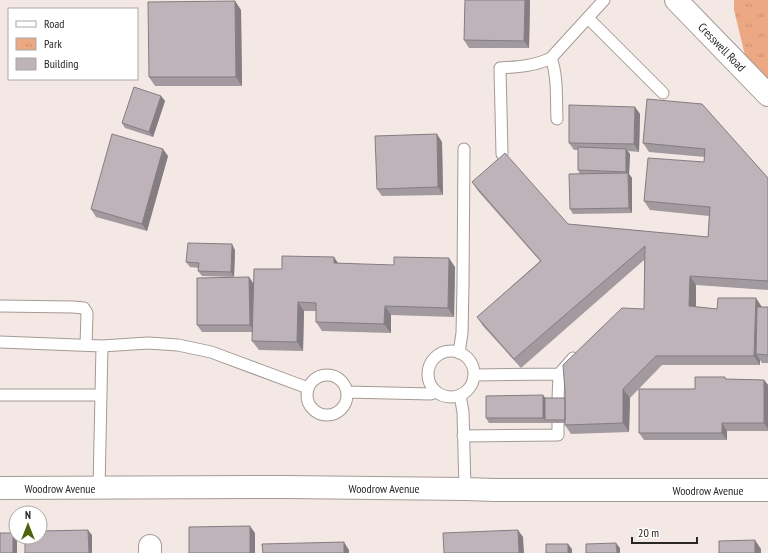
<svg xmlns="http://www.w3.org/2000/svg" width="768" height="553" font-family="'PT Sans Narrow',sans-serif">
	<defs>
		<pattern id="park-tufts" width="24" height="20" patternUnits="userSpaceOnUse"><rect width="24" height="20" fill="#eca882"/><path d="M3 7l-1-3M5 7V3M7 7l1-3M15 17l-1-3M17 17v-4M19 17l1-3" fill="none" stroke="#cb9070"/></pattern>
	</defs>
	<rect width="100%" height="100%" fill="#f3e8e3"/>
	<!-- park -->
	<path fill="url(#park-tufts)" d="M734,0H768V85L750,76L734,10Z"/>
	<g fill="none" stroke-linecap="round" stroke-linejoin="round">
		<defs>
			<path id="service" d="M588,18L663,93
				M551,58C558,77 556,99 557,119
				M502,154L500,68C518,67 535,66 551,58L604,0
				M0,306L73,307L84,308L87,313L86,345
				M0,342L102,346L148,343L178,345L211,352L308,388
				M428 374a23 23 0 1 1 46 0a23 23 0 1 1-46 0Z
				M459,353L462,333L463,285L464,149
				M307 395a20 20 0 1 1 40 0a20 20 0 1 1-40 0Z
				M474,375L559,374
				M347,392L431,394L436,392
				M0,395H101
				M460,395L463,412L465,489
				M558,400L559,374L573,358
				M463,436L558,435V423
				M99,488L102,346"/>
			<path id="minor" d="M676,0L768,95
				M150,553V546"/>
			<path id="primary" d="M0,488L285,487L465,489L495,490H768"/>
		</defs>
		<!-- service casing -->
		<use href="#service" stroke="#a49a94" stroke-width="13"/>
		<!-- minor casing -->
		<use href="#minor" stroke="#a49a94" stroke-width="24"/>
		<!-- primary casing -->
		<use href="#primary" stroke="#a49a94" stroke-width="24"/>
		<!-- service -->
		<use href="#service" stroke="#fff" stroke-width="11"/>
		<!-- minor -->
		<use href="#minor" stroke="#fff" stroke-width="22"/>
		<!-- primary -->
		<use href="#primary" stroke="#fff" stroke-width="22"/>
	</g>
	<!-- wall -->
	<path fill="#a39a9f" d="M465,0H530L529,48H469L464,40Z
		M235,1L241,10L242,86H155L149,77Z
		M161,96L165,101L153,137L125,128L122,123Z
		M647,99L768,178V290L696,285V307L717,309L762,307H768V363H762L760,360V365H662L630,398L629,432L571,434L565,425V423H489L486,418L543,395L545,398H565L644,309V260L521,368L483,326L477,317L540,261L478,191L472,182L568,224L708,237L709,216L650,210L644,201L704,162L705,157L649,152L643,143Z
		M635,107L640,114L639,152L628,151L630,154L629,174L632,178V213L573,214L570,209L580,174L578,170V150H574L569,143Z
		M442,142L443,195L382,196L377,189Z
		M168,156L147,231L96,217L91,209Z
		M235,250L234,277L202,276L198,271L199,268L190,267L186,262Z
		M338,264L455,267L454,317L391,315V333L322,331L316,322V311H304L303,351L259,350L252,341V332H202L197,325L249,277L254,284L282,269Z
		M727,379L764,380L768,385V431H727V440H644L639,433L695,389Z"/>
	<!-- shaded-wall -->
	<path fill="#847d82" d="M525,0H530L529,48L524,41Z
		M235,1L241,10L242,86L236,77Z
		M161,96L165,101L153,137L149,132Z
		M635,107L640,114L639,152L634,144Z
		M437,134L442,142L443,195L438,187Z
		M163,149L168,156L147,231L142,224Z
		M626,149L630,154L629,174L632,178V213L629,208L628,175L626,172Z
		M232,244L235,250L234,277L231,272Z
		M334,257L340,266L334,263Z
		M449,258L455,267L454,317L448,308Z
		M690,276L696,285V316L689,306Z
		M249,277L254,285L255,332L250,325Z
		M756,298L762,307L760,354H756L760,360V365L754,356Z
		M298,302L304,311L303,351L297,342Z
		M385,306L391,315V333L384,324Z
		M764,380L768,385V429L764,423Z
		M623,389L630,398L629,432L623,423Z
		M543,395L547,400L545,420L543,418Z
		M722,423L727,431V440L722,433Z
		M250,526L255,533V553H250Z
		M88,530L92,535V553H89Z
		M518,530L523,537L524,553H519Z
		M13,533L17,538V553H13Z
		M755,540L761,549V553H755Z
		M344,542L349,550V553H344Z
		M616,543L620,548V553H617Z
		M568,544L572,549V553H568Z"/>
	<!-- building -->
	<path fill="#bdb3b9" stroke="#847d82" d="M465,0H525L524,41L464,40Z
		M235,1L236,77H149L148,2Z
		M134,87L161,96L149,132L122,123Z
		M647,99L702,104L768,178V281L690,276L689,306L717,309L718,298H756L754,356H656L623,389V423L565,425V391L563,365L622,308L644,309L645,246L514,359L477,317L541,261L472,182L505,153L568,224L708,237L710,207L644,201L648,158L704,162L705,149L643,143Z
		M569,105L635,107L634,144L569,143Z
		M112,134L163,149L142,224L91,209Z
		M437,134L438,187L377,189L375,136Z
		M578,147L626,149V172L578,170Z
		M628,173L629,208L570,209L569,174Z
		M188,243L232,244L231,272L198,271L199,263L186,262Z
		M282,256L334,257V263L394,265V257L449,258L448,308L385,306L384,324L316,322V303L298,302L297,342L252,341L254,269H282Z
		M249,277L250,325H197V278Z
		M757,307H768V355L756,354Z
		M695,377H725V379L764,380V423H722V433H639V389H695Z
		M543,395V418H486V396Z
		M545,398H565V420H545Z
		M250,526V553H189V527Z
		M88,530L89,553H25V537H40V531Z
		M518,530L519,553H444L443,533Z
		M0,533H13V553H0Z
		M755,540V553H719V541Z
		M344,542V553H263L262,544Z
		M616,543L617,553H586V544Z
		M546,544H568V553H546Z"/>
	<g text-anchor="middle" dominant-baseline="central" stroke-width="3.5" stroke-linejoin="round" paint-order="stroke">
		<!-- street labels -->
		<g font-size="12" fill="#2a2624" stroke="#fff">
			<text transform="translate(722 47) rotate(46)">Cresswell Road</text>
			<text x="60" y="488">Woodrow Avenue</text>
			<text x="384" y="488">Woodrow Avenue</text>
			<text x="708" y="490">Woodrow Avenue</text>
		</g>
	</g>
	<!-- legend -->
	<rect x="8" y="8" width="130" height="72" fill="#ffffff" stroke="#aaa8a7"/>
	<rect x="16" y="21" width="20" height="6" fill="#ffffff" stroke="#aaa8a7"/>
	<text x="44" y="28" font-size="12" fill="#2a2624">Road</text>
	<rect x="16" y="38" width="20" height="12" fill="url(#park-tufts)" stroke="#aaa8a7"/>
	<text x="44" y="48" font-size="12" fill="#2a2624">Park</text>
	<rect x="16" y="58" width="20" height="12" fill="#bdb3b9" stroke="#aaa8a7"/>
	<text x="44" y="68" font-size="12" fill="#2a2624">Building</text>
	<!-- north arrow -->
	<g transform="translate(28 525)"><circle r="19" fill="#ffffff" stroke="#aaa8a7"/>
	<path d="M0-3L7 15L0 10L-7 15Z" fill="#50630c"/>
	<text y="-6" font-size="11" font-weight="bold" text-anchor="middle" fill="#2a2624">N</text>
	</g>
	<!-- scale -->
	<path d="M632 537v6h65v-6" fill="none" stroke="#2a2624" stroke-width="2"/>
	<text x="638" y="537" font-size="12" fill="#2a2624" stroke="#ffffff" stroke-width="3" paint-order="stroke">20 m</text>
</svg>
